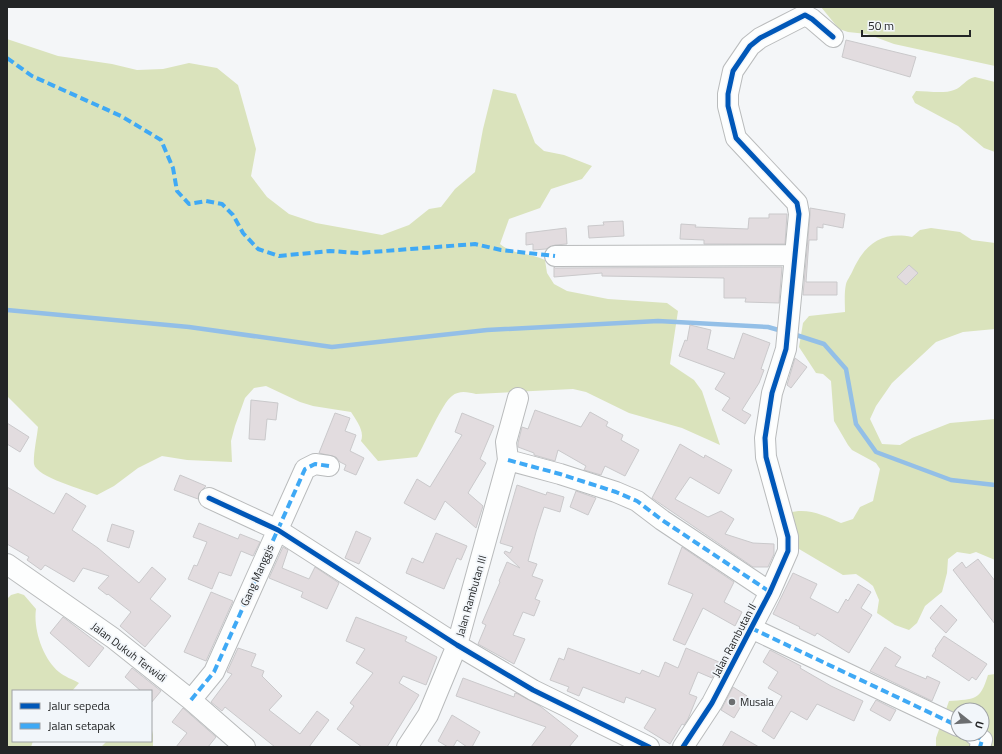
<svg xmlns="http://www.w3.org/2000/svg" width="1002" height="754" font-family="'Titillium Web',sans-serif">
	<rect width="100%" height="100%" fill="#f4f6f8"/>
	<!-- green -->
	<path fill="#dae3bc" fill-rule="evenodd" d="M821,7H995V66L894,44L867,34L848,32L839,29Z
		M7,39L58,56L112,64L137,70L163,69L189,63L217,68L238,85L256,149L251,176L267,197L289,214L316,223L382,235L409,225L429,209L441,207L455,189L475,172L483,129L493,89L516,94L535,143L544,151L564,155L592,166L582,179L551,189L540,208L509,219L500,244C515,256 528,252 545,260L547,273L554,284L567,291L608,299L667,303L678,311L670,364L694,380L702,391L720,445L682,428L629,413L586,392L573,389L476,394C468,392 459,390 452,396C442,403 425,444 417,457L378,461L361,441C365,431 356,420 351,412L313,406L300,402L266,386L254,388L245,398L235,426L231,441L232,462L187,460L162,456L138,468L114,486L97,495C85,490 36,477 34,464C33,455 37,437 38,427L7,396Z
		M975,77L995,82V152L984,148L958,126L915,103L912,97L916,91C927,91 944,94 954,90C963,87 965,79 975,77Z
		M931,228L960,232L972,240L995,243V329L963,332L936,342L892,383L876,406L870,419L882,444L900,445L912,438L950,423L995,419V560L976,552L970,554L957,552L948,559L947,573L942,592L925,606L917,623L909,630L895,625L877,613L879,600L873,586L868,582L856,574L843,575L799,549L789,513C807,507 825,516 841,523L853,519L860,507L873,501L880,469L876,463L852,450L848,445L834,421L831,381L823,374L816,373L799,347L803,323L809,316L845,312C845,304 844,293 846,284C847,280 851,275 853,270C865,244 882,231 912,237L920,230Z
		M18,593L24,595L36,609C33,629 43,659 59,672C65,677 72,679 79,683L72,691H13V741H33L31,747H7V599L11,595Z
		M995,674V747H936V738L949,701C975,699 980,701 988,675ZM958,710H982V734H958Z
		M151,726L153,735V747H101L107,741H151Z"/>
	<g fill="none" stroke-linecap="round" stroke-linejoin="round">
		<!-- stream -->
		<path stroke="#93bfe7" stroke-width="4.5" d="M7,310L189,327L332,347L487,330L658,321L768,327L782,331
			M793,334L824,344L846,369L856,424L876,452L951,480L995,485"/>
	</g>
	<!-- building -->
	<path fill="#e2dcdf" stroke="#cac9cb" d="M846,40L916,57L910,77L842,57Z
		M810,208L845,214L843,228L823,224V228L817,227V240H809L806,282H837V295H803L810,215Z
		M769,214H787L785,244H704V240L680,239L681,224L696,225L695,227L748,229L749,218H769Z
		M623,221L624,236L589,238L588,226L604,225L603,222Z
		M566,228L567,244L555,245L546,249L533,250V244L526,245V233Z
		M909,265L918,273L906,285L897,277Z
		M554,267L555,268L782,267L779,303L745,302L746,298H724V278L602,276V273L554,277Z
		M690,325L711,330L707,349L734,359L743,333L770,343L761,369L764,370L759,383L742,410L751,415L745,424L722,410L730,398L715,389L725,373L679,356L685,340L687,341Z
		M795,358L807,367L791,388L787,385Z
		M251,400L278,403L276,420L267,419L265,440L249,439Z
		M535,410L581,427L590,412L608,422L606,426L623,435L621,440L639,450L625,476L605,466L601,475L584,470L586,466L558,450L555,461L534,455V453L518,447V443L522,427L528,429Z
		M335,413L350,418L345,431L356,435L350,451L364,458L356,475L344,470L346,465L340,462L336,457L319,453Z
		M462,413L494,426L480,459L486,463L468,493L483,506L476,528L445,501L435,520L404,503L417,479L430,487L462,435L455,432Z
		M7,423L29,437L20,452L7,444Z
		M680,444L704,458L705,455L732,470L719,494L690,477L675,499L708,517L721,511L734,519L725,534L753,543L774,544V554L768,567H753L652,498Z
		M180,475L206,486L199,493L198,499L174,490Z
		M517,485L546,495L547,492L564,497L560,512L544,507L536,532L528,561L537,564L532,576L543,580L535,599L540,601L534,616L523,612L513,635L525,639L514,664L478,644L486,625L482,623L500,582L499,581L507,562L520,568L504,553L505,551L510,553L513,547L500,543Z
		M7,487L54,514L66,493L86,506L72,530L98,548L139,583L152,567L166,579L150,599L171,616L145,647L120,626L131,612L108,594L107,595L98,588L109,576L83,568L74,582L45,565L41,570L27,560L29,557L7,544Z
		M576,491L596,498L588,515L570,507Z
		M199,523L238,539L240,534L260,542L253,556L241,551L231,576L219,572L212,589L188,579L194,565L197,566L207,542L193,537Z
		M112,524L134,531L129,548L107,541Z
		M356,531L371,538L359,564L345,558Z
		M436,533L467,546L461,560L457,558L444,589L406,573L412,558L423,563Z
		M283,547L288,550L282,568L309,579L315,567L339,583L327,609L301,597L303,592L269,578Z
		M682,547L734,582L724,602L742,612L735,626L703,608L685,645L673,640L693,594L668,584Z
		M978,559L995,581V624L953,570L962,562L966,568Z
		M793,573L817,584L810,598L838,613L846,599L848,601L858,584L871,592L861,608L872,615L849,653L817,633L815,636L799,628L800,627L773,614Z
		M211,592L233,601L206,661L184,652Z
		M941,605L957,620L946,633L930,618Z
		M63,617L104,648L89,667L50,633Z
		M356,617L407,637L405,641L437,657L426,685L403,676L399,683L419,695L387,747H362L337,729L354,706L350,703L373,673L356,663L365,649L346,641Z
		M944,636L987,664L976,680L972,677L969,681L932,656L936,650L935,649Z
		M885,647L901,657L895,666L926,679L927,676L940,682L932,701L870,671Z
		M238,648L256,654L251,666L264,671L262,676L282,696L269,710L300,734L317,711L329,720L309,747H275L225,707L222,711L211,702L232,674L227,672Z
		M568,648L640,674L642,670L659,677L665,662L678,668L686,648L719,662L712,678L698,672L689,694L697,697L688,719L684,725L682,724L670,744L644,728L656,709L626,697L624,703L583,687L579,696L567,691L569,687L550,680L559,658L564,660Z
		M770,650L801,666L800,668L831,686L863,701L854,721L817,704L807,720L791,711L774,739L762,731L782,696L768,688L778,672L763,662Z
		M132,668L161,691L151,703V691H141L125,677Z
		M463,678L514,697L515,693L518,694L540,706L578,736L569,747H531L546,727L456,696Z
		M733,687L747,696L734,718L721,710Z
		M876,700L896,710L890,721L870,710Z
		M183,708L216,737L208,747H176L187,733L172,722Z
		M452,715L480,732L472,747H467L457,740L453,747H448L438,741Z
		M731,731L759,747H722Z"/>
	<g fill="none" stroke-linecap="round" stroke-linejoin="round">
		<defs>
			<path id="minor" d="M555,256L794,255
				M508,460L560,474L616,492L637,501L662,520L770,592
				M209,498L278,530L457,645L533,690L649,747
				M7,564L113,638L191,700L245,747
				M751,628L958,726
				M191,700L214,672L305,469L315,464L329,466
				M974,734L982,740L980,747
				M407,747L428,715L457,645L508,460L506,442L518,398
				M683,747L712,703L770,592L788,551V537L766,457L765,438L772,393L786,349L799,214L797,203L736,138L728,106V94L733,71L750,46L760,38L805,15L812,19L833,37"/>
		</defs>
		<!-- minor casing -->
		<use href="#minor" stroke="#b9bbbc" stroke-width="22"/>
		<!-- minor -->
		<use href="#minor" stroke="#fdfefe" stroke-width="20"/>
		<!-- quiet -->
		<path stroke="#3fa9f5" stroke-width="4" stroke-dasharray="8 4" stroke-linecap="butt" d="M7,58L32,76L121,116L161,140L173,168L177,191L189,204L206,201L222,204L233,215L243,233L258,249L279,256L330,251L359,253L475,244L501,250L555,256
			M508,460L560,474L616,492L637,501L662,520L770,592
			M751,628L958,726
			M191,700L214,672L305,469L315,464L329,466
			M974,734L982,740L980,747"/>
		<defs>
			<path id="cycleway" d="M209,498L278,530L457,645L533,690L649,747
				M683,747L712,703L770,592L788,551V537L766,457L765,438L772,393L786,349L799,214L797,203L736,138L728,106V94L733,71L750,46L760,38L805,15L812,19L833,37"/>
		</defs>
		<!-- cycleway casing -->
		<use href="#cycleway" stroke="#f2f6fa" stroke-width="8"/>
		<!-- cycleway -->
		<use href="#cycleway" stroke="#0057b8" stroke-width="5"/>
	</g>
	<!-- markers -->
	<circle fill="#6c6e70" stroke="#f2f6fa" stroke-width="1.5" cx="732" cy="702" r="4"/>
	<g text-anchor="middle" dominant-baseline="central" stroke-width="3.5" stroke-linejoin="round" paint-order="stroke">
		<!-- street labels -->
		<g font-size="11" fill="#232526" stroke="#f2f6fa">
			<text transform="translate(257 575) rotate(-66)">Gang Manggis</text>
			<text transform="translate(471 596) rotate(-74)">Jalan Rambutan III</text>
			<text transform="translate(734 640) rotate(-62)">Jalan Rambutan II</text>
			<text transform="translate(129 652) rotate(37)">Jalan Dukuh Terwidi</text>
		</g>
		<!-- poi labels -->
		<g font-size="11" fill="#232526" stroke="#f2f6fa" text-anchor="start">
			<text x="740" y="702">Musala</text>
		</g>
	</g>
	<!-- border -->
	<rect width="1002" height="754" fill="none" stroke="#232526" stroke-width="16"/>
	<!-- legend -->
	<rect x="12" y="690" width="140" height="52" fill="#f2f6fa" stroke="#9fa2a5"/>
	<rect x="20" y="703" width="20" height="6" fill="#0057b8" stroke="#9fa2a5"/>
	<text x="48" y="710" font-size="12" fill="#232526">Jalur sepeda</text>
	<rect x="20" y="723" width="20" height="6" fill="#3fa9f5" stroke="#9fa2a5"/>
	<text x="48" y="730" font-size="12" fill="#232526">Jalan setapak</text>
	<!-- north arrow -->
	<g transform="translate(970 722) rotate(107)"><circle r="19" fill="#f2f6fa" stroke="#9fa2a5"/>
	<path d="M0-3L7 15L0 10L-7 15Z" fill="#6c6e70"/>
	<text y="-6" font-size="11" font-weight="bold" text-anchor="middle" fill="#232526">U</text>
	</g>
	<!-- scale -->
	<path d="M862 30v6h108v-6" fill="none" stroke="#232526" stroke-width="2"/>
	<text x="868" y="30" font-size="12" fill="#232526" stroke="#f2f6fa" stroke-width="3" paint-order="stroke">50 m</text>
</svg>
